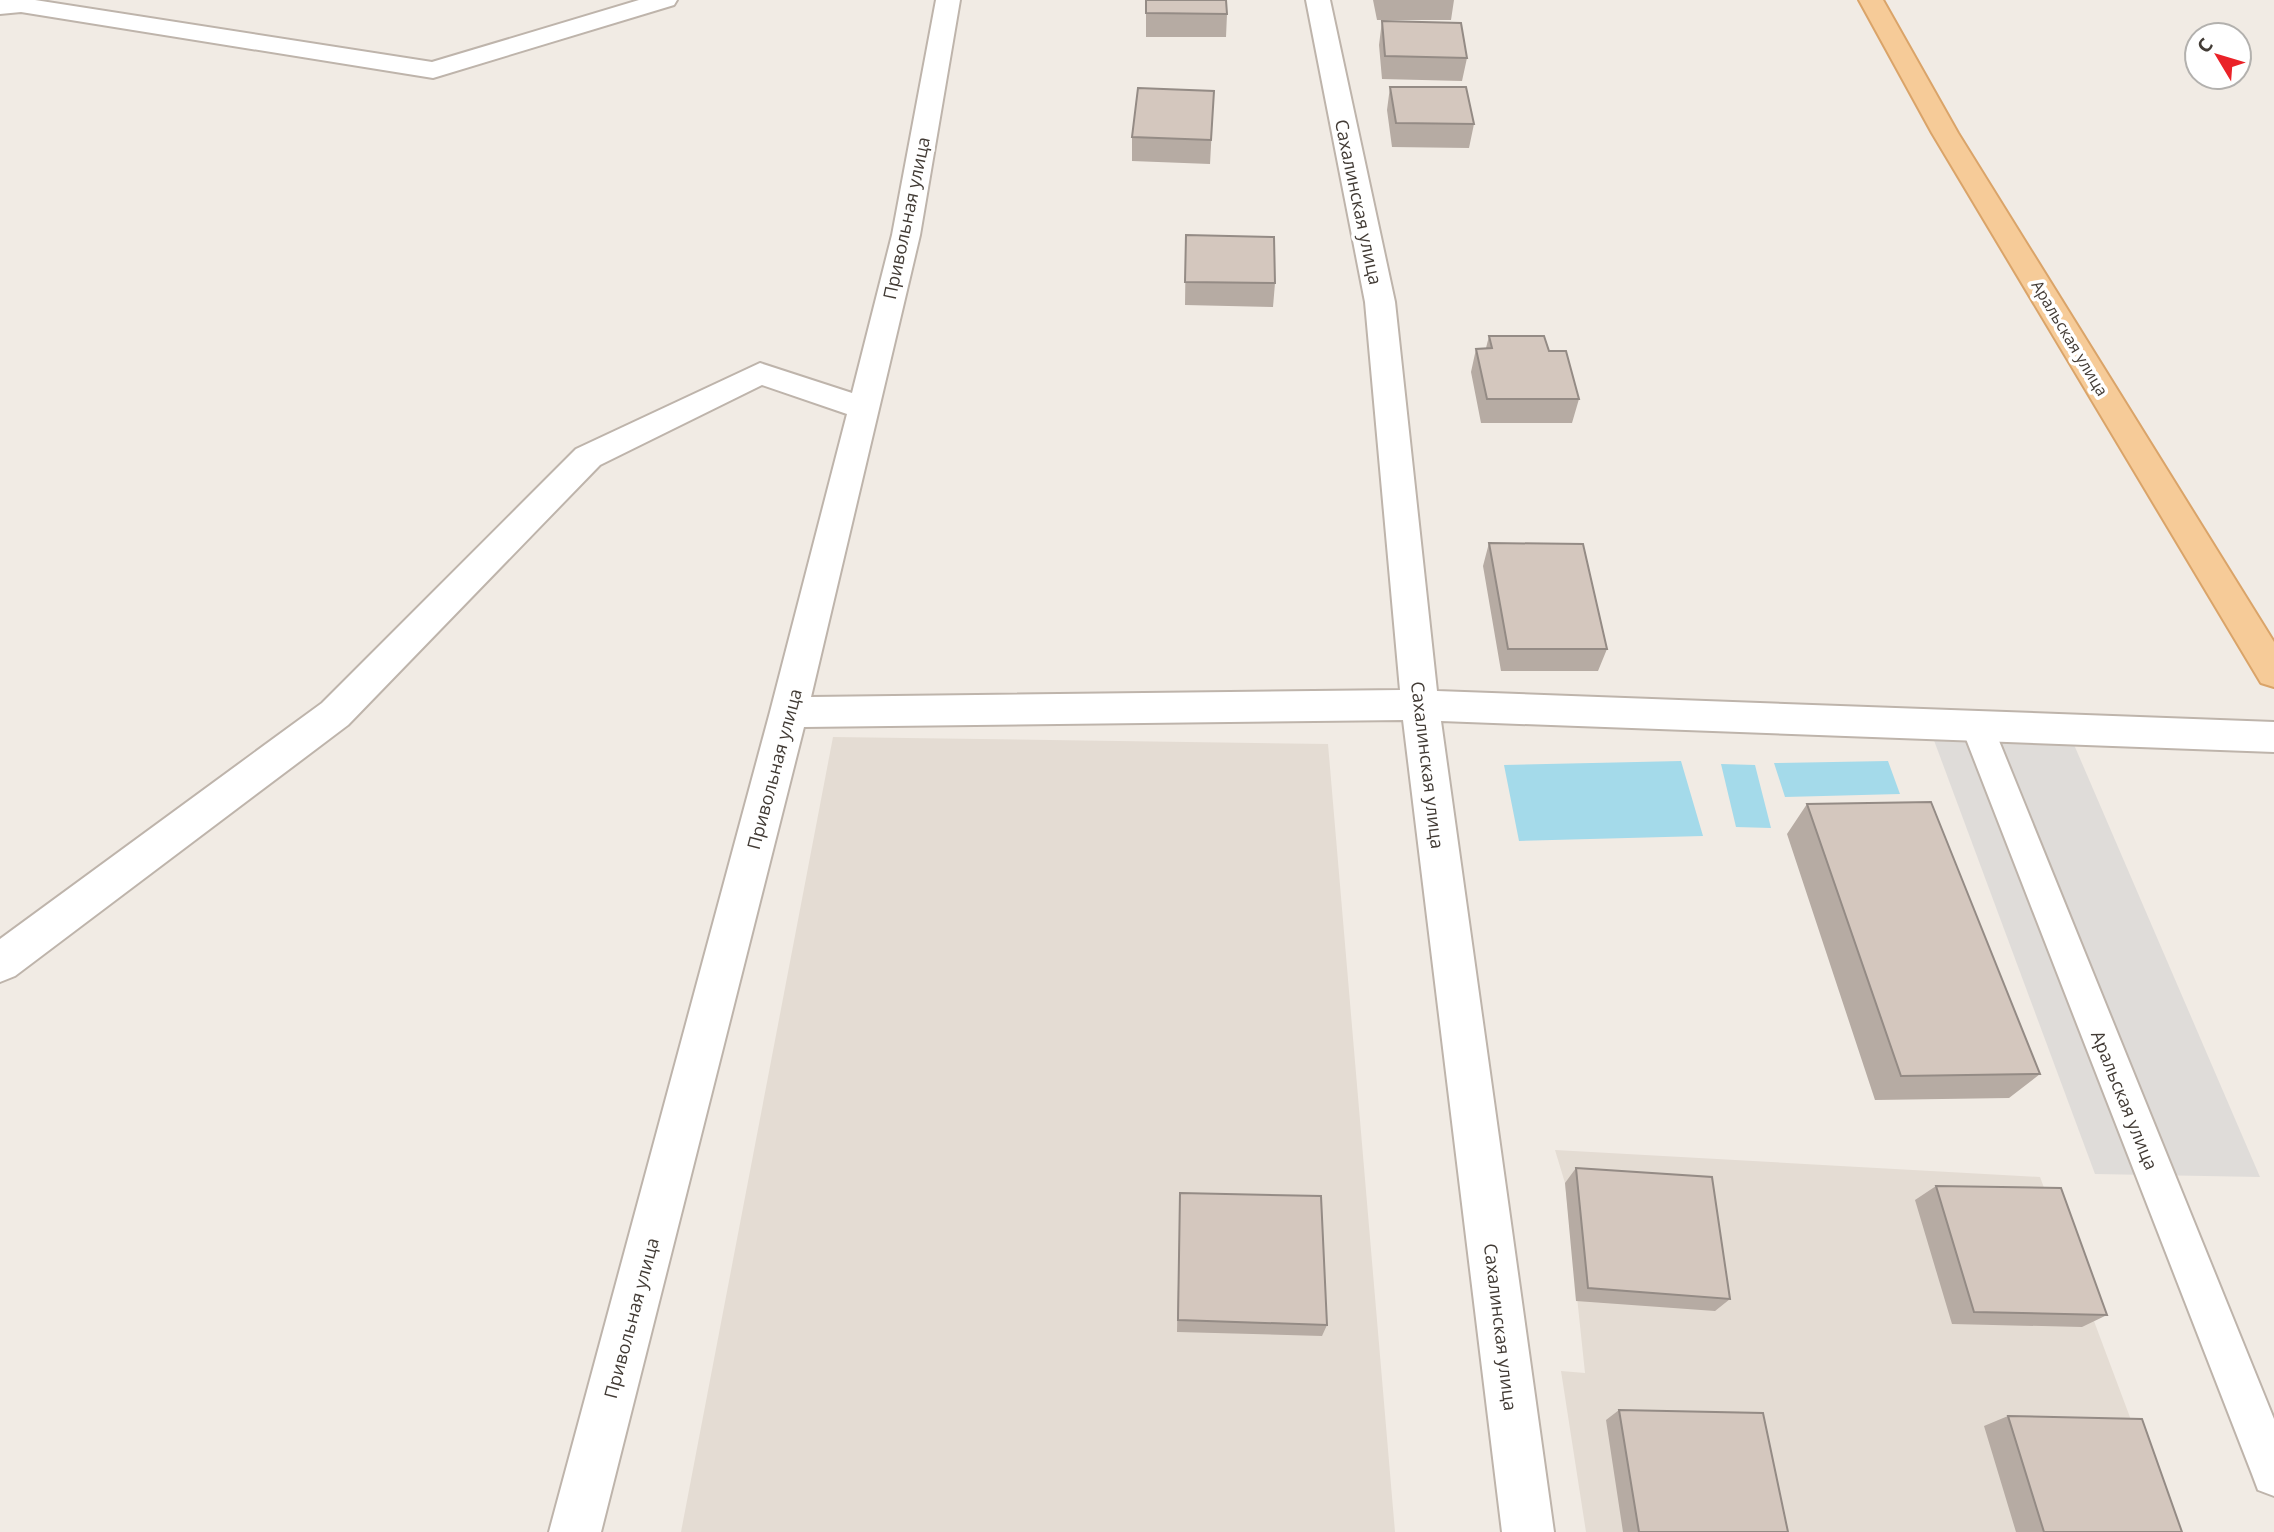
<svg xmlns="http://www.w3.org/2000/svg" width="2274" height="1532" font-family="'Open Sans',sans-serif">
	<rect width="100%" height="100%" fill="#f1ebe4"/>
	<!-- residential -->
	<path fill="#e4dcd3" d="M833,737L1328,744L1395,1532H681Z
		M1555,1150L2040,1177L2173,1532H1586L1561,1371L1585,1373L1565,1183Z"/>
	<!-- parking -->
	<path fill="#dfdcd9" d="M1932,735L2072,740L2260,1177L2095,1174Z"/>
	<!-- water -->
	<path fill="#a4daea" d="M1681,761L1703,836L1519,841L1504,765Z
		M1888,761L1900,794L1785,797L1774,763Z
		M1721,764L1755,765L1771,828L1736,827Z"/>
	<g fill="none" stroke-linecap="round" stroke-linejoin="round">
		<defs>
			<path id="service" d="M1977,713L1989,717L1993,726L2274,1419V1496L2258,1490L2252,1474L1961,726L1965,717Z"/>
			<path id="minor" d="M0,0H35L432,62L639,0H677L674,5L433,78L21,12L0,14Z
				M936,0H960L920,235L811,697L1400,690L1365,302L1306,0H1330L1395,302L1437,691L2274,722V752L1441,721L1554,1532H1502L1403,720L804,727L601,1532H549L770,712L847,414L762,385L600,465L348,725L15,976L0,982V939L322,703L576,449L760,363L852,393L892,235Z"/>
			<path id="primary" d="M1859,0H1883L1958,133L2274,642V687L2261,683L1932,133Z"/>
		</defs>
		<!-- service casing -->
		<use href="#service" stroke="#beb4ab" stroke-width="4"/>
		<!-- minor casing -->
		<use href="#minor" stroke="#beb4ab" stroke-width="4"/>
		<!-- primary casing -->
		<use href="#primary" stroke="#daa469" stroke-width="4"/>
		<!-- service -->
		<use href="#service" fill="#fff" fill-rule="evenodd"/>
		<!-- minor -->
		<use href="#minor" fill="#fff" fill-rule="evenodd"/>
		<!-- primary -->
		<use href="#primary" fill="#f6cb98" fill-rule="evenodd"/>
	</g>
	<!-- wall -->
	<path fill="#b6aba3" d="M1146,0L1227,14L1226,37H1146Z
		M1373,0H1454L1451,20H1377Z
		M1382,21L1467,58L1462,81L1382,79L1379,45Z
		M1390,87L1474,124L1469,148L1392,147L1387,110Z
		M1214,91L1210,164L1132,161V137Z
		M1186,235L1275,283L1273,307L1185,305Z
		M1489,336L1549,351L1579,399L1572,423H1481L1471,372L1476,349L1486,348Z
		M1489,543L1607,649L1598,671H1501L1483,566Z
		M1807,804L2040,1074L2009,1098L1875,1100L1787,834Z
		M1576,1168L1730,1299L1715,1311L1576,1301L1565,1183Z
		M1936,1186L2107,1315L2082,1327L1952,1324L1915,1200Z
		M1180,1193L1327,1325L1322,1336L1177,1332Z
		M1619,1410L1788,1532H1623L1606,1420Z
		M2008,1416L2182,1532H2016L1984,1426Z"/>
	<!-- building -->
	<path fill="#d4c7be" stroke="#948b85" stroke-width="2" d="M1146,0H1226L1227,14L1146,13Z
		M1382,21L1461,23L1467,58L1385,56Z
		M1390,87H1466L1474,124L1396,123Z
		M1138,88L1214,91L1211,140L1132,137Z
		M1186,235L1274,237L1275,283L1185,282Z
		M1489,336H1544L1549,351H1566L1579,399H1487L1476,349L1492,348Z
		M1489,543L1583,544L1607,649H1508Z
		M1931,802L2040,1074L1901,1076L1807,804Z
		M1576,1168L1712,1177L1730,1299L1588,1288Z
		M1936,1186L2061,1188L2107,1315L1974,1312Z
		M1180,1193L1321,1196L1327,1325L1178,1320Z
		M1619,1410L1763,1413L1788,1532H1639Z
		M2008,1416L2142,1419L2182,1532H2044Z"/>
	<g text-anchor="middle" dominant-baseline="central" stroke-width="7" stroke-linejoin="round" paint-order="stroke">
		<!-- far-street labels -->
		<g font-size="16" fill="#423b35" stroke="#fff">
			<text transform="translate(2070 338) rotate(59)">Аральская улица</text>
		</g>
		<!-- street labels -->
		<g font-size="18" fill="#423b35" stroke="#fff">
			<text transform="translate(1359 202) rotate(78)">Сахалинская улица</text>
			<text transform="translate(906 218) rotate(-78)">Привольная улица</text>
			<text transform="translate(1428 765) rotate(83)">Сахалинская улица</text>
			<text transform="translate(774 769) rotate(-75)">Привольная улица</text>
			<text transform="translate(2125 1100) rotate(68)">Аральская улица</text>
			<text transform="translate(631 1318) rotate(-75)">Привольная улица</text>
			<text transform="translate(1501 1327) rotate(83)">Сахалинская улица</text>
		</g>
	</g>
	<!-- north arrow -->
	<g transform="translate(2218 56) rotate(308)"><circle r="33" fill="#ffffff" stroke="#b3b1ae" stroke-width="2"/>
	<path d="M0-5L12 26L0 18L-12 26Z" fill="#ea2228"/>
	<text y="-10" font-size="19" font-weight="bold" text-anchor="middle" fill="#423b35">С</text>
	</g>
</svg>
